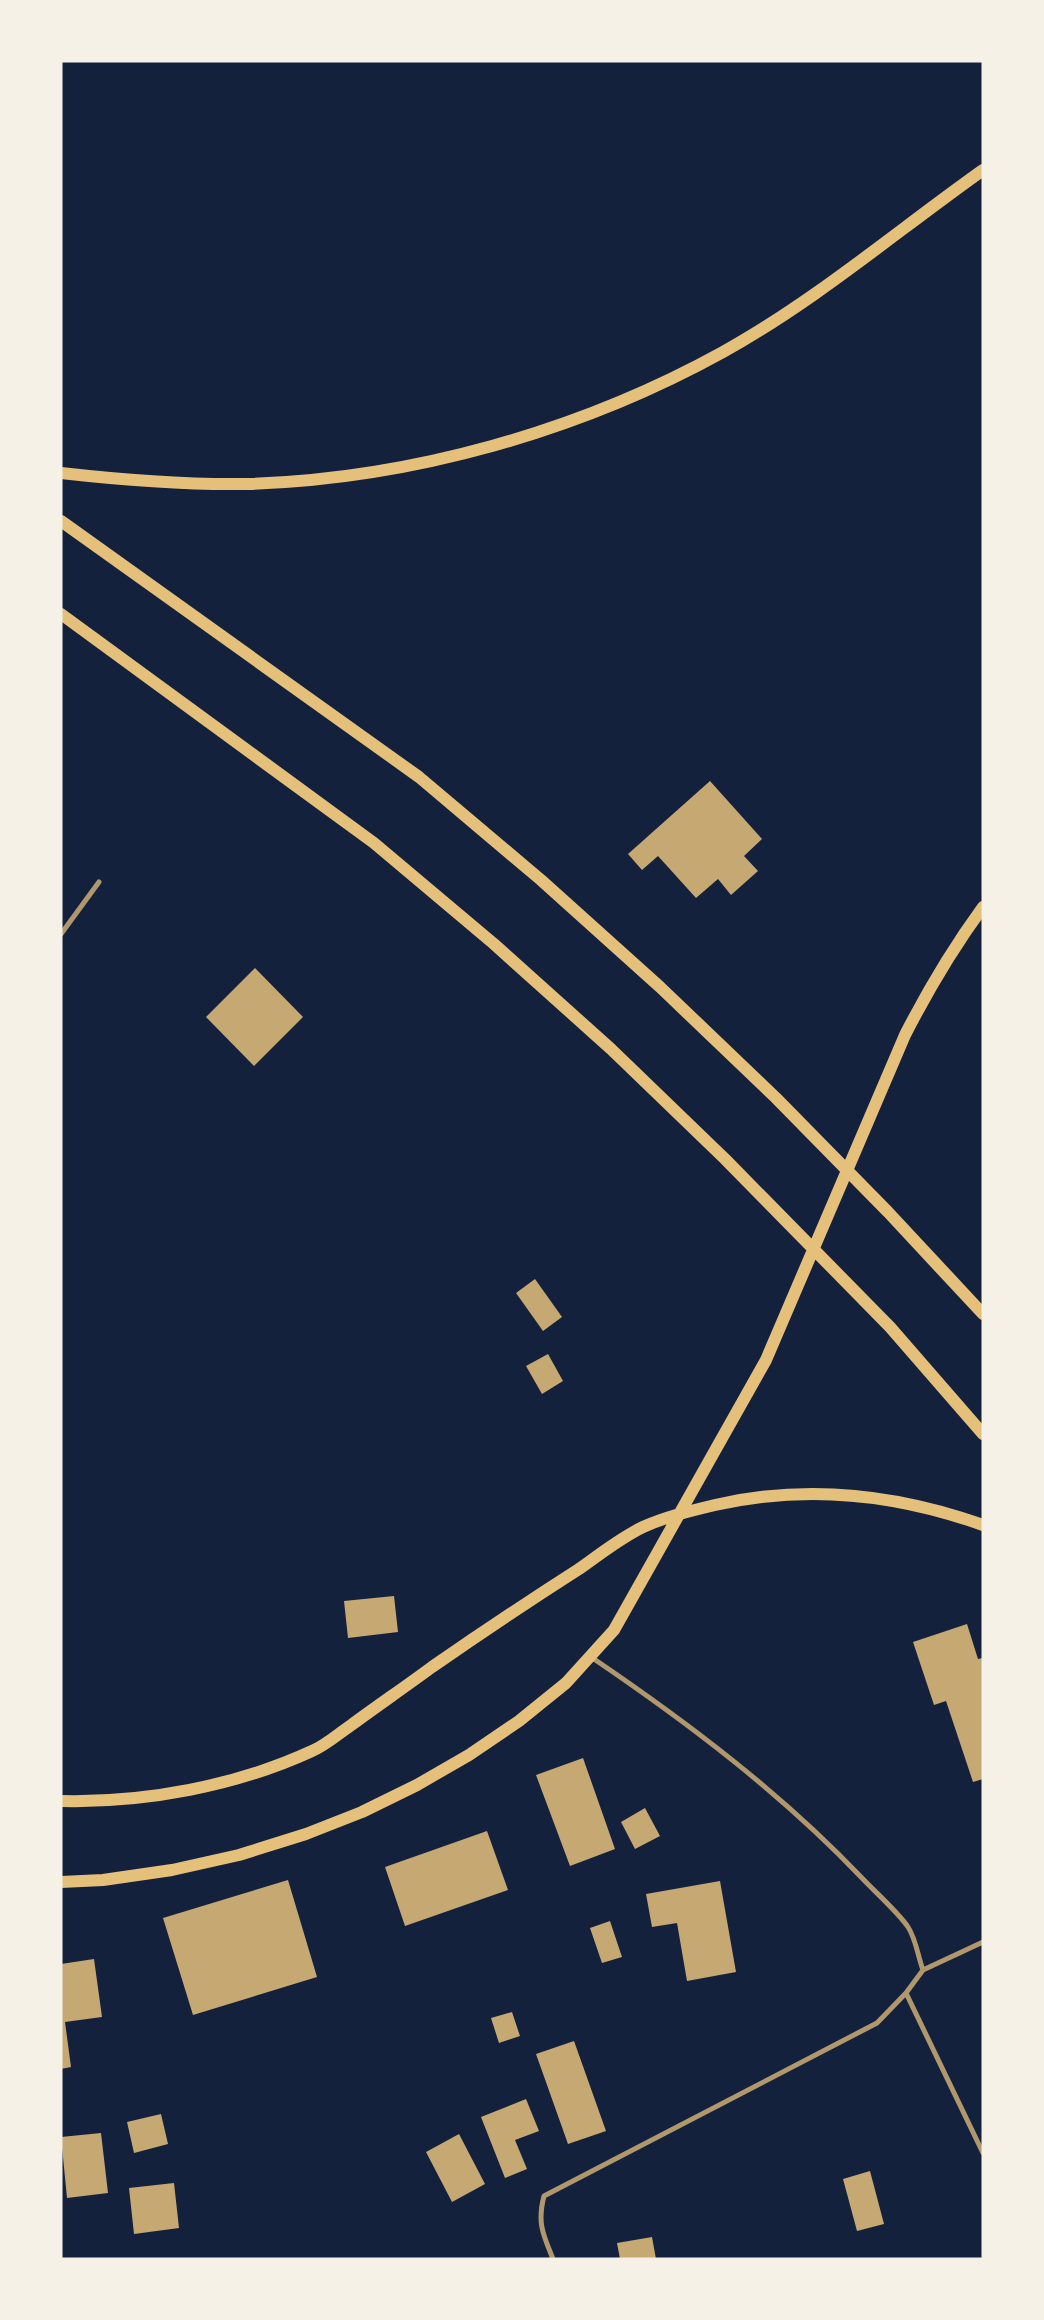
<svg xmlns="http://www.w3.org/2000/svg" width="1044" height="2320" font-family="'PT Sans',sans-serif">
	<rect width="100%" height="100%" fill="#14213d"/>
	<!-- building -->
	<path fill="#c6a872" d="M710,781L762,839L744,856L758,871L731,895L718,879L696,898L658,856L642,870L628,854Z
		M255,968L303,1017L254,1066L206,1017Z
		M535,1279L562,1317L543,1331L516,1293Z
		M548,1354L563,1381L542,1394L526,1366Z
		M394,1596L398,1632L348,1638L344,1601Z
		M967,1624L978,1659L983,1658V1779L973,1782L946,1701L934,1705L913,1642Z
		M583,1758L615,1849L570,1866L536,1775Z
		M645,1808L660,1836L635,1849L621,1822Z
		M487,1831L508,1890L405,1926L385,1867Z
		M288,1880L317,1977L193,2015L163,1918Z
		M720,1881L736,1972L687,1981L677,1923L652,1927L646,1894Z
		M610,1921L622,1957L602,1963L590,1928Z
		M94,1959L102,2017L65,2022L71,2067L61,2069V1964Z
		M512,2012L520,2036L499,2043L491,2018Z
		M574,2041L606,2131L568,2144L536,2054Z
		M526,2099L539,2131L515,2140L527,2169L505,2178L481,2117Z
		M161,2114L168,2144L134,2153L127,2122Z
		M101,2133L108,2193L67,2198L61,2137Z
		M459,2134L485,2184L452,2202L426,2152Z
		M870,2171L884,2224L857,2231L843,2179Z
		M174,2183L179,2228L134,2234L129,2188Z
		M652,2237L656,2259H620L617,2243Z"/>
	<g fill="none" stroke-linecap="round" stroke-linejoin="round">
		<!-- minor -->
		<path stroke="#b1986c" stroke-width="5" d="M61,934L99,882
			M591,1657C687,1722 781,1793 861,1877C874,1891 899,1913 908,1927C916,1939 918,1957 923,1970
			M906,1993L983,2153
			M553,2259C543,2234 537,2223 544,2196L877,2023L906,1993L923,1970L983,1942"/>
		<!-- primary -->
		<path stroke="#e5c07b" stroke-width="12" d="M61,473C123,480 185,485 247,484C411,479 580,431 723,352C815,301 897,231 983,170
			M61,521L419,777L541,880L660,987L776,1098L888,1212L983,1314
			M61,614L374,843L494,944L611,1049L725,1159L890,1327L983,1434
			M61,1801C145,1803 236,1786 312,1751C326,1745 338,1734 350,1726C377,1706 405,1687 432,1667C481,1633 529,1601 579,1569C599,1555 620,1538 643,1527C665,1517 690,1511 715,1505C806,1484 896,1494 983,1525
			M61,1882L103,1880L172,1870L239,1855L306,1834L362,1812L417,1785L469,1755L519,1721L566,1683L614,1630L766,1360L905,1035C928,990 953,948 983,907"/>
	</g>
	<!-- border -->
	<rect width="1044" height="2320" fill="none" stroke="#f6f1e7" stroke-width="125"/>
</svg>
